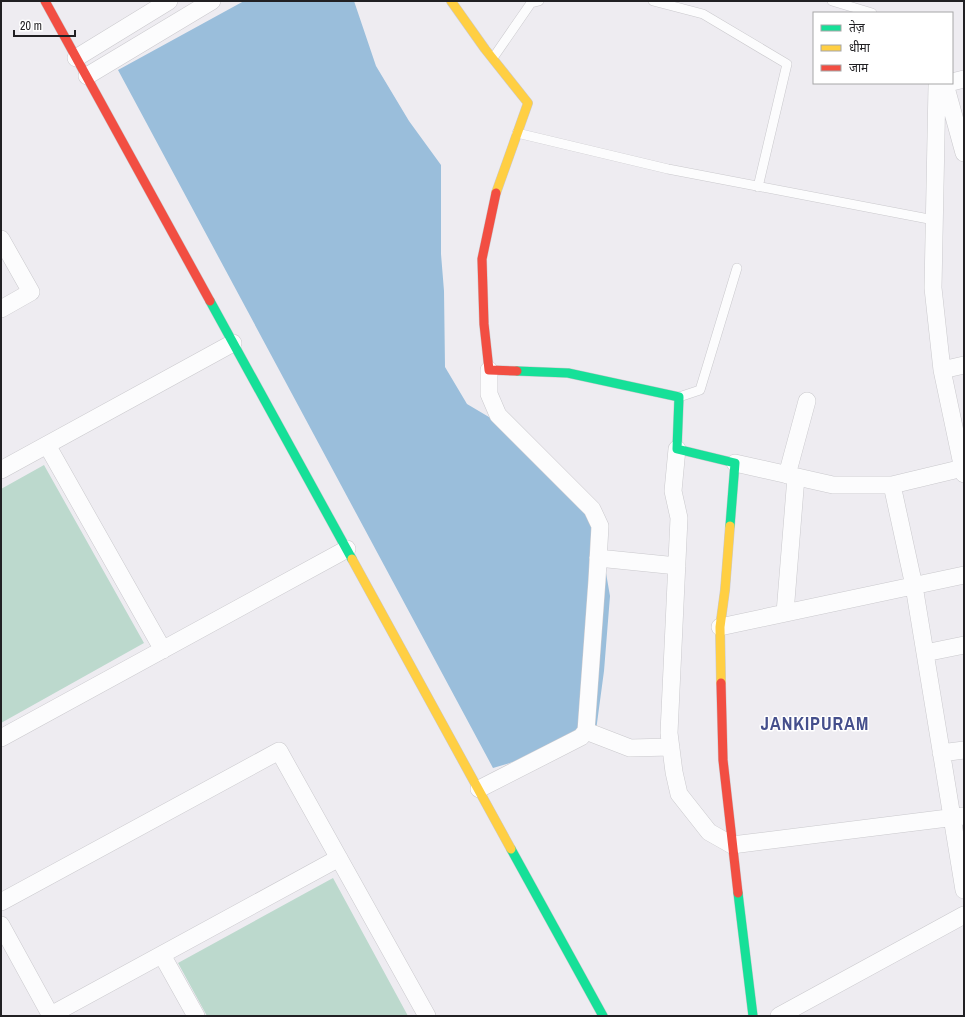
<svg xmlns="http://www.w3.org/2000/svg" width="965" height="1017" font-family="'Archivo Narrow','Noto Sans Devanagari',sans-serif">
	<rect width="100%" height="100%" fill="#eeecf1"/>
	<!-- green -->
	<path fill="#bcd9cd" d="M44,465L144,643L1,723V489Z
		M333,878L408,1016H207L178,963Z"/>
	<!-- water -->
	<path fill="#9abedb" d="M244,1H354L376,66L409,121L441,165V254L444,291L445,367L467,404L521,436L595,510L610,596L604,671L595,738L493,768L118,70Z"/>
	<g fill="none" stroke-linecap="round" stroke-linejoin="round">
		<defs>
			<path id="lane" d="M653,1L703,14L787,64L758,187
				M832,1L872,13
				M493,58L531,3L539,1
				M517,133L668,169L934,220
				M679,397L700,390L737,268"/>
			<path id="street" d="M76,58L169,1
				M87,76L212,1
				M952,82L964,79
				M949,83L937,86L933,288L942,370L964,474
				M945,84L964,153
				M1,239L31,292L1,309
				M942,370L964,365
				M47,445L163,650
				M677,449L673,491L679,518L669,733L674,772L679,794L709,832L732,845L964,816
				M735,463L833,485H892L963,468
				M1,470L233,343
				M787,475L807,401
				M892,485L914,586L964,890
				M598,558L677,566
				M785,613L796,477
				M720,627L964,575
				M925,653L964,645
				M586,731L630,748L671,747
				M1,738L347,549
				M941,753L964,750
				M479,789L581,737L586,731L597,580L600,526L592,509L498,415L489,394V370
				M1,902L279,751L427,1016
				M1,925L51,1016
				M162,955L196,1016
				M51,1015L339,858
				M779,1016L964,915"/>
			<path id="fast" d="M210,301L352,559
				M517,371L568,373L679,397L677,449L735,463L730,526
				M511,849L603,1016
				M738,893L753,1016"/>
			<path id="slow" d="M451,1L485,49L528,103L496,193
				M352,559L511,849
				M721,683L720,627L725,590L730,526"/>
			<path id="jam" d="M45,1L210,301
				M496,193L482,259L484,324L489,370L517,371
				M721,683L723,760L738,893"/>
		</defs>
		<!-- lane casing -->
		<use href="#lane" stroke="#cac9cd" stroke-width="10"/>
		<!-- street casing -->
		<use href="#street" stroke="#cac9cd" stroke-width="18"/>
		<!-- fast casing -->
		<use href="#fast" stroke="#cac9cd" stroke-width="10"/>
		<!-- slow casing -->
		<use href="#slow" stroke="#cac9cd" stroke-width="10"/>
		<!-- jam casing -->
		<use href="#jam" stroke="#cac9cd" stroke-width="10"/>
		<!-- lane -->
		<use href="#lane" stroke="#fcfcfd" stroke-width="9"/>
		<!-- street -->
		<use href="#street" stroke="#fcfcfd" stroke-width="17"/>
		<!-- fast -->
		<use href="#fast" stroke="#16e098" stroke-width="9"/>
		<!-- slow -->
		<use href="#slow" stroke="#ffcf43" stroke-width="9"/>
		<!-- jam -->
		<use href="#jam" stroke="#f24e42" stroke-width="9"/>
	</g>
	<g text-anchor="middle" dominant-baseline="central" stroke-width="3" stroke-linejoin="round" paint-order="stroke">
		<!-- district labels -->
		<g font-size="18" font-weight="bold" letter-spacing="1" fill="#454f8c" stroke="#fff">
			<text x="815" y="723">JANKIPURAM</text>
		</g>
	</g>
	<!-- border -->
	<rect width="965" height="1017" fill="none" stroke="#212023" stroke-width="4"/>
	<!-- legend -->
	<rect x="813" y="12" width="140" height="72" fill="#ffffff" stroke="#a6a6a7"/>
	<rect x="821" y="25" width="20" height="6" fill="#16e098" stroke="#a6a6a7"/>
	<text x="849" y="32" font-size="12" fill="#212023">तेज़</text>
	<rect x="821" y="45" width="20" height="6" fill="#ffcf43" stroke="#a6a6a7"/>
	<text x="849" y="52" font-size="12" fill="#212023">धीमा</text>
	<rect x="821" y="65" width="20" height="6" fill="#f24e42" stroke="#a6a6a7"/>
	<text x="849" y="72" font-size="12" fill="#212023">जाम</text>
	<!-- scale -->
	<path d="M14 30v6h61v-6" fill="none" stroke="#212023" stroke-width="2"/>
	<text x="20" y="30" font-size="12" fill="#212023" stroke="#ffffff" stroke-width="3" paint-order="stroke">20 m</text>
</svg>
